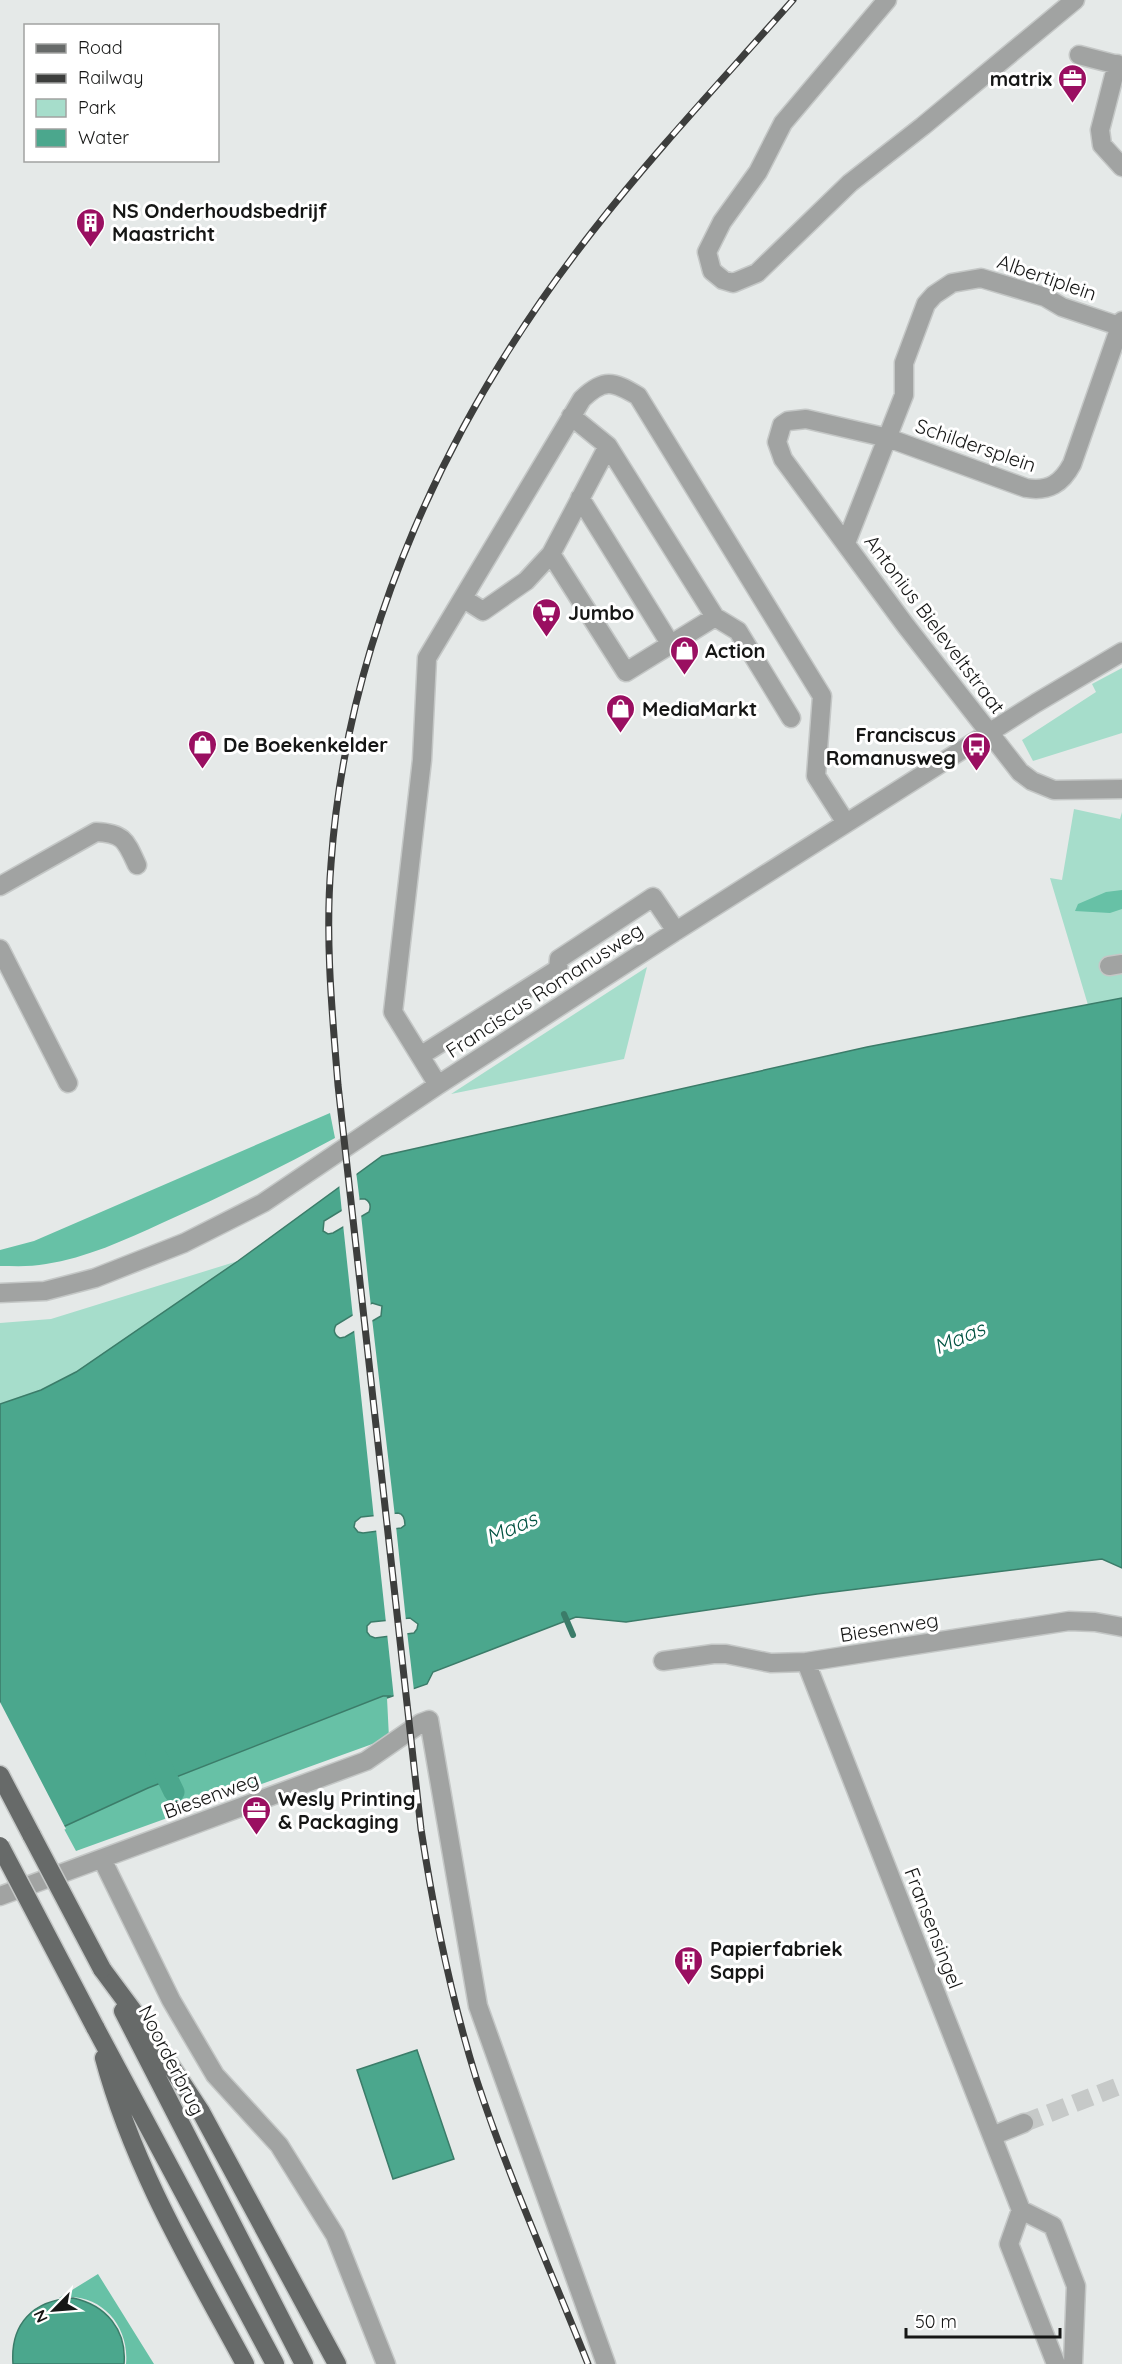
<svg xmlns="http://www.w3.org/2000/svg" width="1122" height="2364" font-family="Quicksand,sans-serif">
	<rect width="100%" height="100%" fill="#e5e9e8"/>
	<!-- green -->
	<path fill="#a6ddcb" d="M1122,668V733L1033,761L1022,740L1096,692L1092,684Z
		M1074,809L1120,819L1122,812V999L1088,1005L1050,878L1062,880Z
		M647,967L624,1059L451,1094Z
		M238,1261L76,1372L41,1390L0,1404V1323L51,1319Z"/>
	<!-- forest -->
	<path fill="#67c1a6" d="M1122,890V909L1110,913L1075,911L1078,904L1106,892Z
		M330,1113L335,1138C278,1169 221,1197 162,1223C125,1240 86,1258 46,1264C31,1267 15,1266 0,1266V1250L34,1241Z
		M394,1695L387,1698L389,1738L76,1851L63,1827L148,1788L383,1696Z
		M98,2274L154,2364H126C130,2325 99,2291 59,2298Z"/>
	<!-- water -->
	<path fill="#4ba78d" stroke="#3b7c69" stroke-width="1.5" fill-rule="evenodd" d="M1122,998V1568L1102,1559L817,1594L626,1622L576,1617L433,1672L427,1684L387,1698L391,1696H383L148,1788L63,1827L0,1851V1404L41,1390L76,1372L238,1261L382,1156L867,1047ZM360,1199H365C371,1202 371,1207 369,1212L333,1233L328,1234L323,1231L324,1221ZM372,1303L382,1306L381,1316L345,1337L340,1338C334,1335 333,1330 336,1325ZM398,1513C404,1514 405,1519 405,1525L401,1528L363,1533L358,1532L354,1527L355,1522L361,1517ZM410,1618L418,1624L417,1629L414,1633L375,1638L370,1636L367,1632V1626L371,1622Z
		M417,2050L454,2159L393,2179L357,2070Z
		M73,2298C106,2305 127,2330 124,2364H13C10,2324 33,2300 73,2298Z"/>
	<!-- pier -->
	<path fill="#e5e9e8" d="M356,1171L360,1203L342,1213L339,1183Z
		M361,1214L371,1307L353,1318L343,1224Z
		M372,1318L395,1517L374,1519L354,1329Z
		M396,1526L406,1621L386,1623L376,1529Z
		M407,1631L414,1691L394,1699L387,1633Z
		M0,1702L66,1829L0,1854Z"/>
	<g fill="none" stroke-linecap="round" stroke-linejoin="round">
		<!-- stream -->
		<path stroke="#3b7c69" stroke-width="6" d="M564,1614L573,1635"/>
		<!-- canal -->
		<path stroke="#4ba78d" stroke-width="21" d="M156,1755L174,1792"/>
		<!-- minor-tunnel -->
		<path stroke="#c6c9c8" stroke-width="18" stroke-dasharray="18 9" stroke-linecap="butt" d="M1024,2123L1122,2085"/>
		<defs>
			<path id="minor" d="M887,0L783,123L758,172L722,222L707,252L712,271L723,280L733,283L757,273L850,183L923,126L1075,0
				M1079,55L1122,66
				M1117,64L1100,130L1102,145L1122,167
				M1122,321L1072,464C1062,483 1049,492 1026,488L888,438L806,419L788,421L782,425L777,442L783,459L906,626L1020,772L1032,781L1054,790L1122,789
				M580,498L671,645
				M846,543L904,395V363L926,304L934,295L952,283L981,278L1045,297L1062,307L1122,327
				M551,554L626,672L715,617L608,446L571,416
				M464,599L483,611L526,581L551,554L608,446
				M715,617L738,631L791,718
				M0,886L96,832C124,833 126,841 137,865
				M0,949L68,1083
				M1109,966L1122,964
				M420,1056L558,969L559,959L653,897L676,931
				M438,1085L393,1012L422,760L427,658L582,399C604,378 613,381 638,396L822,696L816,776L846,823
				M0,1293L45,1291L95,1278L184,1243L263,1203L438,1085L676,931L1036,703L1122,652
				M663,1661L713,1654H726L771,1663L806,1662L1069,1621L1095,1622L1122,1627
				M806,1662L1021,2210L1009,2244L1056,2364
				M102,1859L171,2000L215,2075L279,2145L335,2235L386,2364
				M0,1896L366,1761L421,1723L429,1720L478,2006L606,2364
				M992,2136L1024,2123
				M1021,2210L1053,2226L1076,2286L1073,2364"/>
			<path id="major" d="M0,1775L32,1836
				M102,1969L148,2031L201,2112L337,2364
				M123,2011L304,2364
				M95,2027L275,2364
				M104,2058C133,2167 192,2266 245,2364"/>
		</defs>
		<!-- minor casing -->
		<use href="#minor" stroke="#c4c7c6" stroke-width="21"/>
		<!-- major casing -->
		<use href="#major" stroke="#c4c7c6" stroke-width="21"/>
		<!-- minor -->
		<use href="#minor" stroke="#a1a3a2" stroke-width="18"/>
		<!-- major -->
		<use href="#major" stroke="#676a69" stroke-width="18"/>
		<defs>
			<path id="rail" d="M588,2364C551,2271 508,2176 477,2081C451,1998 434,1914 421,1829L338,1085C332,1012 325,938 331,864C347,633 450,413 592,232C655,151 726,76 793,0"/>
		</defs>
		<!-- rail casing -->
		<use href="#rail" stroke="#3d3e3d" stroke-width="7"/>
		<!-- rail -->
		<use href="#rail" stroke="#fff" stroke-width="4.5" stroke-dasharray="14" stroke-linecap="butt"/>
		<defs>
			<path id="major-bridge" d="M32,1836L102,1969
				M0,1846L95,2027"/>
		</defs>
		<!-- major-bridge casing -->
		<use href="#major-bridge" stroke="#c4c7c6" stroke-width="21" stroke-linecap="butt"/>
		<!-- major-bridge -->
		<use href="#major-bridge" stroke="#676a69" stroke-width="18"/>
	</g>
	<!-- icons -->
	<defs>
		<symbol id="office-pin" viewBox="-11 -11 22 30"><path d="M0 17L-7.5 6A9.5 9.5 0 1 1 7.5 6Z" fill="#9a0f61" stroke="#fff"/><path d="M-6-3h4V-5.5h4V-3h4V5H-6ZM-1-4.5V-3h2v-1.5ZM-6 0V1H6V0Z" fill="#fff"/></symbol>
		<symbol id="building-pin" viewBox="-11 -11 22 30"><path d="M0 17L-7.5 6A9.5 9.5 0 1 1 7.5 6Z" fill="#9a0f61" stroke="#fff"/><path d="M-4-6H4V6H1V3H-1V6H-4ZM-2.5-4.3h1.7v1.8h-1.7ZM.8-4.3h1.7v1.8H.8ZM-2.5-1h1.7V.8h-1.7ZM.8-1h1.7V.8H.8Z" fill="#fff"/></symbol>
		<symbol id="supermarket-pin" viewBox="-11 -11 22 30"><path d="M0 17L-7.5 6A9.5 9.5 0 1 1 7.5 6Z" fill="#9a0f61" stroke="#fff"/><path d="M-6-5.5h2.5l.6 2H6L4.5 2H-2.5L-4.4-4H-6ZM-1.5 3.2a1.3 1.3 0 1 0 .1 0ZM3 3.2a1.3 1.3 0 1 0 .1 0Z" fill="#fff"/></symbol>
		<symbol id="shop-pin" viewBox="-11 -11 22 30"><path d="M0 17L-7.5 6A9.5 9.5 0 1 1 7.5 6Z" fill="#9a0f61" stroke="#fff"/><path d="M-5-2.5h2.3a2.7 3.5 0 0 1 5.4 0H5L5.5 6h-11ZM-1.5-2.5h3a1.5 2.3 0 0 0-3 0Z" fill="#fff"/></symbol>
		<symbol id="bus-pin" viewBox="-11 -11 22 30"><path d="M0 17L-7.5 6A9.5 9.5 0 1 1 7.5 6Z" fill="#9a0f61" stroke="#fff"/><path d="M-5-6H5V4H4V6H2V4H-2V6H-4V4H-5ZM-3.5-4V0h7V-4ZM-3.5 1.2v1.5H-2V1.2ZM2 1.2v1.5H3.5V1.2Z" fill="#fff"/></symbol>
	</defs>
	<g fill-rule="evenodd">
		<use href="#office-pin" x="1056" y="62" width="33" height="45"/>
		<use href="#building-pin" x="74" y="206" width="33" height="45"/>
		<use href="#supermarket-pin" x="530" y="596" width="33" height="45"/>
		<use href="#shop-pin" x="668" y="634" width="33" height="45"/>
		<use href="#shop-pin" x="604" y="692" width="33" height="45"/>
		<use href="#shop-pin" x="186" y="728" width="33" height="45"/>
		<use href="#bus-pin" x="960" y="730" width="33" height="45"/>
		<use href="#office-pin" x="240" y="1794" width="33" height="45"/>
		<use href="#building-pin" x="672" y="1944" width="33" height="45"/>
	</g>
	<g text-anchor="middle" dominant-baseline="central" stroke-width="6" stroke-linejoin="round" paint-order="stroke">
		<!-- poi labels -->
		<g font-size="20" font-weight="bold" fill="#151615" stroke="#fff" text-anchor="start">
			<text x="1052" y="78" text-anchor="end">matrix</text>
			<text x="112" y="210">NS Onderhoudsbedrijf<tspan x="112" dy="23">Maastricht</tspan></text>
			<text x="568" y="612">Jumbo</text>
			<text x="705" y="650">Action</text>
			<text x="642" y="708">MediaMarkt</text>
			<text x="956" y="734" text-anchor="end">Franciscus<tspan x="956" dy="23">Romanusweg</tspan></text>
			<text x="223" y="744">De Boekenkelder</text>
			<text x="278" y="1798">Wesly Printing<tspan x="278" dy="23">&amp; Packaging</tspan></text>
			<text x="710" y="1948">Papierfabriek<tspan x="710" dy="23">Sappi</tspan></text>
		</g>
		<!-- street labels -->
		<g font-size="20" fill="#151615" stroke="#fff">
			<text transform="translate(1047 277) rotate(19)">Albertiplein</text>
			<text transform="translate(976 445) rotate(19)">Schildersplein</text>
			<text transform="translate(935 624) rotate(53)">Antonius Bieleveltstraat</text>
			<text transform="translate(544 990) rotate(-33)">Franciscus Romanusweg</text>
			<text transform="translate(889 1627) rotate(-9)">Biesenweg</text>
			<text transform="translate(211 1795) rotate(-20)">Biesenweg</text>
			<text transform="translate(934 1928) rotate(69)">Fransensingel</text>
			<text transform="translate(172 2060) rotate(63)">Noorderbrug</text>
		</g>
		<!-- water labels -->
		<g font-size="21" font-style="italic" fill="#035342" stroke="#fff">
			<text transform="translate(959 1337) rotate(-23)">Maas</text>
			<text transform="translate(511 1527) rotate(-23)">Maas</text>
		</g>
	</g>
	<!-- legend -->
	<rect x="24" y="24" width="195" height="138" fill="#ffffff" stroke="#a1a2a1" stroke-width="1.5"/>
	<rect x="36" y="44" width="30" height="9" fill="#676a69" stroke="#a1a2a1" stroke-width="1.5"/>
	<text x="78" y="54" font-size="18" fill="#151615">Road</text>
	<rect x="36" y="74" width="30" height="9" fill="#3d3e3d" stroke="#a1a2a1" stroke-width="1.5"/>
	<text x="78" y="84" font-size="18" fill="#151615">Railway</text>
	<rect x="36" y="99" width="30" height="18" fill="#a6ddcb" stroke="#a1a2a1" stroke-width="1.5"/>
	<text x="78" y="114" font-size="18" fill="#151615">Park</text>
	<rect x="36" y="129" width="30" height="18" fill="#4ba78d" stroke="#a1a2a1" stroke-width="1.5"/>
	<text x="78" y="144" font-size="18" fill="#151615">Water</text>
	<!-- north arrow -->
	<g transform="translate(54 2310) rotate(245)" stroke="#ffffff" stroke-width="4.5" paint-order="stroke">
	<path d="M0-4.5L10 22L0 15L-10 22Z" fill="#151615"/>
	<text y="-9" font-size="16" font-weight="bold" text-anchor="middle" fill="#151615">N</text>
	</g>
	<!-- scale -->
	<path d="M906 2328v9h154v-9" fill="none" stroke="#151615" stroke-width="3"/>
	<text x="915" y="2328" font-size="18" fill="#151615" stroke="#ffffff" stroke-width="4.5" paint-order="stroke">50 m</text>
</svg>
